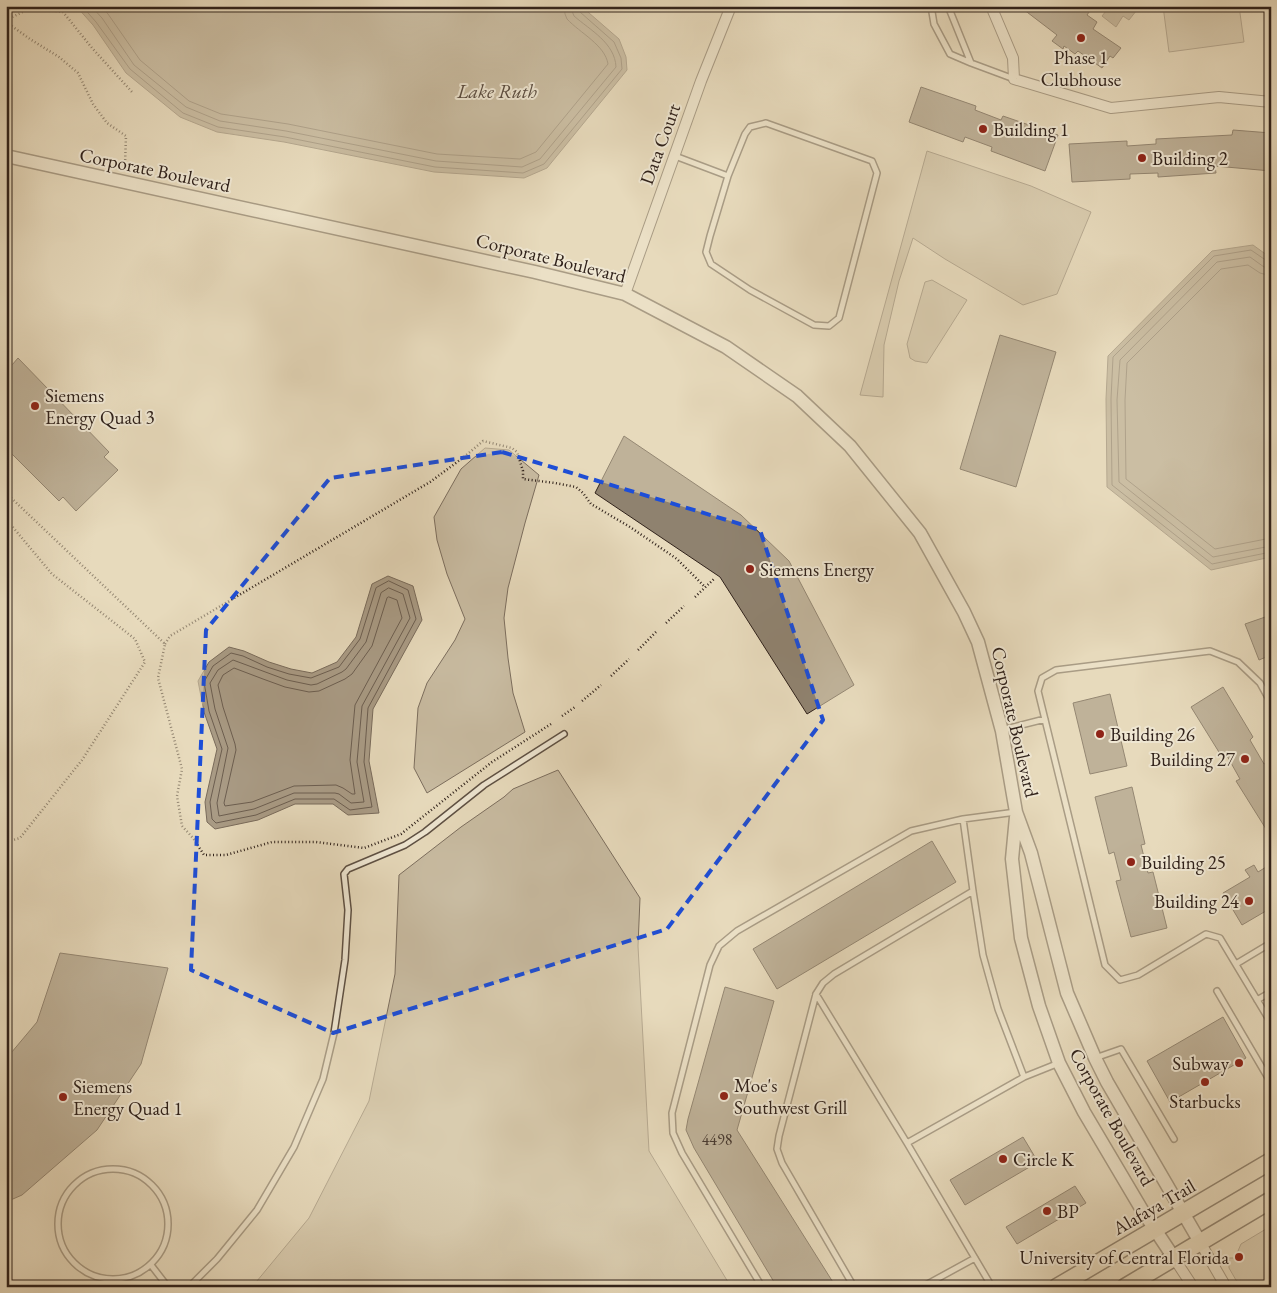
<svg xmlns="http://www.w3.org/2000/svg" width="1277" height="1293" font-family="'EB Garamond',serif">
	<rect width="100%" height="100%" fill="#e7dabc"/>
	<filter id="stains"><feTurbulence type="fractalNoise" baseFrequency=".004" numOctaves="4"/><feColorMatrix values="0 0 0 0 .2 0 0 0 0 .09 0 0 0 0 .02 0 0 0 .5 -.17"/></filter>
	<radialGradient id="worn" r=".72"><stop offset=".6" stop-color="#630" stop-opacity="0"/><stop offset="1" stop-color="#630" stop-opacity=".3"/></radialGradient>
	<!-- green -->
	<path fill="#c8bba1" stroke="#7c6e5e" d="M1163,6H1239L1244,42L1169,52Z
		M927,151L1031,186L1091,212L1057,294L1023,305L945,259L913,238L899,281L884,345L883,397L860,395Z
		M932,280L967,300L927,363L915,361L910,358L907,344L925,282Z
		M485,448L509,450L539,475L525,523L508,588L504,618L508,658L513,693L525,732L427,793L414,768L418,708L427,683L455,640L465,619L447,574L437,540L434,517L461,469Z
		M558,770L640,898L638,946L649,1151L731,1287H252L309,1218L369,1101L395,974L399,875L461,827L504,797L513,789Z
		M1271,1226V1287H1240L1229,1268V1258H1235L1241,1244Z"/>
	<!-- water -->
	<path fill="#a99b85" stroke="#796b5b" d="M76,6H581L619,39L626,57L627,70L547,168L524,178L434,172L284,142L217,132L180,117L126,73L93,25Z
		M1110,6H1140L1129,20L1123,16L1116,27L1102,16Z
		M1253,245L1271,258V557L1211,570L1107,487L1106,399L1108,356L1212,251Z
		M388,576L413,586L422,620L373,709L369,761L379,813L348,815L333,804H295L258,820L215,829L207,822L205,802L217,749L204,712L198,681L209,662L229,647L244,651L269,662L291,669L312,673L337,662L356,637L372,584Z"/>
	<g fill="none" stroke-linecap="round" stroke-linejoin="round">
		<!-- shore -->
		<path stroke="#6c5e50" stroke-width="1" d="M82,6L96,22L130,69L183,113L218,127L285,137L435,167L523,173L544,164L622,69L621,58L614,42L580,12L578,6
			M91,6L102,18L134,65L186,107L220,121L286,131L436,161L522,167L540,159L616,67C615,43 590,30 574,16L572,11L571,6
			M101,6L108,14L140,60L189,101L221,114L288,124L437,154L520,159L536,152L608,64C605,45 580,33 567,19L565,14L564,6
			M1271,262L1267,261L1251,250L1214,256L1113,357L1111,399L1112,485L1212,564L1271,552
			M1271,268L1264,267L1250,257L1217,262L1120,360L1117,400L1119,482L1213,557L1271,546
			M1271,276L1260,273L1248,265L1221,269L1127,363L1125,400L1126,479L1215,549L1271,538
			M389,581L408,590L416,619L368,708L364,762L372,807L350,810L334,799H295L256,815L216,823L212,819L210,802L222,749L209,711L204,682L213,666L231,653L243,656L267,667L289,674L311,678L339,667L360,639L376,588Z
			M389,588L403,594L410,618L362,706L357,762L364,802L351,803L339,794L335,793H294L254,809L219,816L217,803L228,748L215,709L210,683L218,670L233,660L287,680L311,685L317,684L342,672L346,669L366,642L381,593Z
			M389,597L397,600L402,618L355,705L350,760L355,794H352L343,788L336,785L294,786L252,802L225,806L224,803L236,750L235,744L223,707L218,685L223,675L234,668L263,679L285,687L309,692L319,691L345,679L352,674L372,646L387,598Z"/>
	</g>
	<!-- building -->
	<path fill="#8f826f" stroke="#30221b" d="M1019,6H1093L1087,15L1097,22L1093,29L1121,48L1113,58L1110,56L1102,68L1078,51L1075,54L1064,46L1063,49L1052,41L1057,35Z
		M921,87L976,106L975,110L1001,120L1003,116L1058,135L1045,171L991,151L992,147L965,137L963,142L909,122Z
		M1233,130L1271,133V171L1215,166L1216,173L1158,177V173L1130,174V179L1072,182L1069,144L1127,141V146L1156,144V139L1232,135Z
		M1000,335L1056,352L1016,487L960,469Z
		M18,358L109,452L104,457L118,470L76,511L63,497L59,501L6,448V360L12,365Z
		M624,436L741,515L789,561L854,685L807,714L720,577L595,493Z
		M1271,615V655L1259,660L1245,624Z
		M1223,687L1253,737L1250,740L1264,764L1271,761V837L1236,781L1240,779L1226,754L1222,757L1191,707Z
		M1110,694L1127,766L1090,774L1073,703Z
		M1132,787L1145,844L1141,845L1148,873L1153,872L1167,928L1131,937L1116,881L1121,880L1114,852L1109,854L1095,797Z
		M932,841L956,882L777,989L753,949Z
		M1271,864V908L1242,925L1223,893L1250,877L1245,870L1254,865L1258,872Z
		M60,953L168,968L141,1064L97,1130L22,1195L6,1202V1059L37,1022Z
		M725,987L774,1001L737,1130L836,1287H777L694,1148L686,1130L688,1119Z
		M1223,1017L1246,1058L1170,1102L1147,1061Z
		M1023,1137L1038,1162L965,1205L950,1180Z
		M1075,1186L1086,1203L1017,1244L1006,1227Z"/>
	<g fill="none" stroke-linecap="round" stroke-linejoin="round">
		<defs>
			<path id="service" d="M931,6L934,24L950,54L971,63
				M948,6L971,63L1014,79
				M675,156L728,176L710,236L706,252L711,264L750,290L814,325L829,326L839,318L877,173L872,161L766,123L750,127L745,134L728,176
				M1271,703L1260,683L1238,662L1210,651L1056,670L1042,678L1038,691L1105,965L1120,980L1138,975L1206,934L1220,938L1271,1023
				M1002,730L1045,719
				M963,819L973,891L983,955L998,1009L1024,1077
				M1236,964L1271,943
				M1217,991L1271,1083
				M816,994L907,1143L992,1287
				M1257,1000L1271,992
				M1095,1058L1121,1049L1174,1139
				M907,1143L1024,1077L1059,1063
				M58 1224a55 55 0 1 1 110 0a55 55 0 1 1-110 0Z
				M151,1265L168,1287
				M189,1287L217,1259L257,1210L294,1147L323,1079L334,1033L345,960L348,910L344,874L348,869L405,845L425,832L484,785L564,734
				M762,1287L682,1153L673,1133L672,1113L710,965L719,946L737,931L911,831L963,819L1016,812
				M854,1287L782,1163L777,1149L779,1136L816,994L823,983L834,974L973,891
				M922,1287L975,1258"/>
			<path id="minor" d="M991,6L1013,58L1014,79L1111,108L1219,97L1271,102
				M625,294L701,81L731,6
				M1200,1242L1226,1287
				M1174,1258L1193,1287"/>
			<path id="tertiary" d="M6,156L535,272L625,294L726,347L797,396L850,446L920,533L964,612L978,642L1002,731L1016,812L1031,853L1067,993L1095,1058L1107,1082L1200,1242
				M1016,817L1012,859L1021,938L1039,1006L1059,1063L1084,1112L1142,1210L1174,1258"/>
			<path id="primary" d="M1057,1287L1271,1161
				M1125,1287L1271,1200"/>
		</defs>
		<!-- service casing -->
		<use href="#service" stroke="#5e5043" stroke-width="8"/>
		<!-- minor casing -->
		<use href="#minor" stroke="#5e5043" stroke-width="12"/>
		<!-- tertiary casing -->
		<use href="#tertiary" stroke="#5e5043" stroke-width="15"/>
		<!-- primary casing -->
		<use href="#primary" stroke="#30221b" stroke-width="19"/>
		<!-- path -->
		<path stroke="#30221b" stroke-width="2.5" stroke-dasharray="1 2.5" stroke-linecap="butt" d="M6,20L31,8L63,12L92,48L132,92
			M6,22L30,39L59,57L78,73L93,104L107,123L126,136L125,165
			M6,493L165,644L158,678L182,769L177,796L182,826L193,838L204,855H226L272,842H316L364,848L401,834L492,762L551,724
			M6,519L52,574L135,639L145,662L82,760L20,838L6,842
			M695,597L714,579
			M666,623L684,606
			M165,644L170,636L430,482L464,457L483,441L512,448L517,452L523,471V479L555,483L576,487L583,493L591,504L630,527L677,559L705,587
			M638,650L656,632
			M611,676L629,659
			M582,701L601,685
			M562,716L575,707"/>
		<!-- service -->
		<use href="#service" stroke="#efe7d3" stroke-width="5"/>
		<!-- minor -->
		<use href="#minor" stroke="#efe7d3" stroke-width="10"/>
		<!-- tertiary -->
		<use href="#tertiary" stroke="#efe7d3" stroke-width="12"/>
		<!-- primary -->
		<use href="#primary" stroke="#e7dabc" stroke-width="16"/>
	</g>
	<!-- marked area -->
	<path d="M0 0H1277V1293H0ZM502,452L760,530L823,720L667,929L333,1033L191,970L206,630L330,478Z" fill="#e7dabc" fill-opacity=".55" fill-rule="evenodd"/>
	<path fill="none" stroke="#1d4ed8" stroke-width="4" stroke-dasharray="10 6" stroke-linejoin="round" d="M502,452L760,530L823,720L667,929L333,1033L191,970L206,630L330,478Z"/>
	<!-- markers -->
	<g fill="#8f2418" stroke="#efe7d3" stroke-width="2">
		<circle cx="1081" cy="38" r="5"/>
		<circle cx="983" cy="129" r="5"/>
		<circle cx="1142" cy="158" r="5"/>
		<circle cx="35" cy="406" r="5"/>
		<circle cx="750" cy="569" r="5"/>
		<circle cx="1100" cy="734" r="5"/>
		<circle cx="1245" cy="759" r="5"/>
		<circle cx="1131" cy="862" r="5"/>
		<circle cx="1249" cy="901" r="5"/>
		<circle cx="1239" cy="1063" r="5"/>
		<circle cx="1205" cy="1082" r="5"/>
		<circle cx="724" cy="1096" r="5"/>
		<circle cx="63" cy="1097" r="5"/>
		<circle cx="1003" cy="1159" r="5"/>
		<circle cx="1047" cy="1211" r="5"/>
		<circle cx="1239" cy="1257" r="5"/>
	</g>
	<g text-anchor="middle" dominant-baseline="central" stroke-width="4" stroke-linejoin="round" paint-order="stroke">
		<!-- number labels -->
		<g font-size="16" fill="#483a30">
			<text x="717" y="1139">4498</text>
		</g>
		<!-- poi labels -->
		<g font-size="19" fill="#30221b" stroke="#efe7d3" text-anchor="start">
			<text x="1081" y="57" text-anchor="middle">Phase 1<tspan x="1081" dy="22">Clubhouse</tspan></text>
			<text x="993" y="129">Building 1</text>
			<text x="1152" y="158">Building 2</text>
			<text x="45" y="395">Siemens<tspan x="45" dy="22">Energy Quad 3</tspan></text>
			<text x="760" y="569">Siemens Energy</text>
			<text x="1110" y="734">Building 26</text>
			<text x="1235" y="759" text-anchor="end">Building 27</text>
			<text x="1141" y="862">Building 25</text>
			<text x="1239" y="901" text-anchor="end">Building 24</text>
			<text x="1229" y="1063" text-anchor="end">Subway</text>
			<text x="734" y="1085">Moe's<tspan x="734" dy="22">Southwest Grill</tspan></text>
			<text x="73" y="1086">Siemens<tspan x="73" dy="22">Energy Quad 1</tspan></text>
			<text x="1205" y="1101" text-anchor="middle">Starbucks</text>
			<text x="1013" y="1159">Circle K</text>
			<text x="1057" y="1211">BP</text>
			<text x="1229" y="1257" text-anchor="end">University of Central Florida</text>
		</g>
		<!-- street labels -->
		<g font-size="19" fill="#30221b" stroke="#efe7d3">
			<text transform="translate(660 144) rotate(-70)">Data Court</text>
			<text transform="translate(155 170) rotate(12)">Corporate Boulevard</text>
			<text transform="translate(551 258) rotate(14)">Corporate Boulevard</text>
			<text transform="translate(1015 722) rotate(77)">Corporate Boulevard</text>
			<text transform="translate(1112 1117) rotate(61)">Corporate Boulevard</text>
			<text transform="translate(1154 1207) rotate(-30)">Alafaya Trail</text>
		</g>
		<!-- water labels -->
		<g font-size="20" font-style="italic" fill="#5a4c40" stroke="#efe7d3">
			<text x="497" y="91">Lake Ruth</text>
		</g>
	</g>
	<!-- margin -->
	<rect width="1277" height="1293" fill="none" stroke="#e7dabc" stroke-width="25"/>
	<rect x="8" y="8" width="1262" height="1278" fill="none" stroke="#30221b" stroke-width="2.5"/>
	<rect x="12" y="12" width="1252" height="1268" fill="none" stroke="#30221b"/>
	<rect width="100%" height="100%" filter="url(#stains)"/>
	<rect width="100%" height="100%" fill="url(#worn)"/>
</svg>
